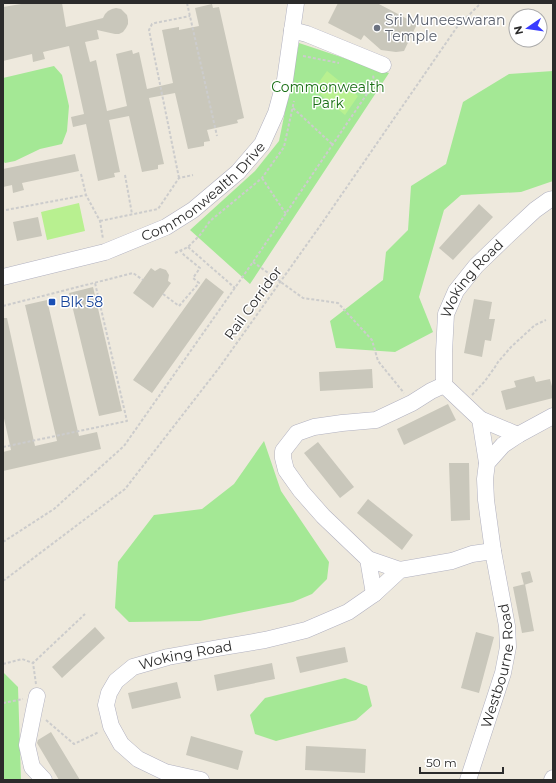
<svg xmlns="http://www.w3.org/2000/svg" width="556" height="783" font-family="Montserrat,sans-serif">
	<rect width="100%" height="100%" fill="#eee9dd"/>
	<!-- green -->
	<path fill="#a4e895" d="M299,43L389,73L250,284L190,230L255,171L279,141Z
		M54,66L62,75L69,106L67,131L62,144L40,149L15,161L5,163L3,161V78Z
		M553,71V181L521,192L461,195L444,210L419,297L433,332L395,352L336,348L330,321L383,280L386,252L408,230L411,186L446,164L463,102L509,74Z
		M264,441L281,491L329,562L327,579L312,594L293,602L200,621L129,622L115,608L118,562L154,515L202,509L234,484Z
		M3,672L18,687L21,780H3Z
		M345,678L367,686L372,706L356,720L276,741L255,734L250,715L265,698Z"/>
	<!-- pitch -->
	<path fill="#b8f090" d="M327,71L358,96L345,115L314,89Z
		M79,203L85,231L47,240L41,212Z"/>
	<!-- building -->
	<path fill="#c9c7bb" d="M27,3H62L66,27L103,18L105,14L108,11L112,9L116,8L121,9L127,15L128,20V24L126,28L123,32L119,34H115L97,30L99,39L85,42L90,62L96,60L107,111L127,106L116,54L132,50L133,54L139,52L147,89L173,83L162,30L179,27V30L199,26L195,8L212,4L213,8L219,7L244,118L237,120L238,123L207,130L210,141L204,142V146L188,149L175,93L149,98L164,164L158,165V169L142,172L129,116L109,120L120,172L114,173L115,177L98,181L86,124L73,127L71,117L84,114L69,46L43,52L45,59L33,62L32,54L3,61V7Z
		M338,3H377L417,24L404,51L396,52L381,50L364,35L361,40L328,23Z
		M75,154L79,171L22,183L24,190L13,193L12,185L3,187V169Z
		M479,204L493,217L453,260L439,248Z
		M38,217L42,236L17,241L13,222Z
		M151,268L155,271L160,268L166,270L169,275L168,281L171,283L153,308L133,293Z
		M206,278L224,292L152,393L133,380Z
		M93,287L122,411L99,416L69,293Z
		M474,299L492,302L489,319H495L491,341L485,340L482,357L464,353Z
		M47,300L79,436L97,432L101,449L3,471V452L11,450L3,414V318H7L35,446L57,441L25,305Z
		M372,369L373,388L320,391L319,372Z
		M534,376L536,382L550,379L553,390V398L506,410L501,391L516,387L514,381Z
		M448,404L456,420L404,445L397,429Z
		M318,442L354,487L340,498L304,453Z
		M449,463H469L470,520L451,521Z
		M368,499L413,535L402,550L357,513Z
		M530,571L533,582L524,585L521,573Z
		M525,584L534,631L522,633L513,587Z
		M95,627L105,638L62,678L52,667Z
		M476,632L494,637L479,693L461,688Z
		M345,647L348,662L300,673L296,657Z
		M272,663L275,679L217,691L214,675Z
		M177,682L181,698L132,709L128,693Z
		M51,732L80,780H59L37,743L38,740Z
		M191,736L243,751L238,770L186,755Z
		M306,746L366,749L365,773L305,770Z"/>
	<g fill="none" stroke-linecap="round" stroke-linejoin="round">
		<defs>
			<g id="minor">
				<path d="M292,30L307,34L383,65"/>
				<path id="s1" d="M3,277L105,252L166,227L193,210L238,172L262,144L276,113L285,80L296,3"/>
				<path d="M480,419L487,463"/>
				<path id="s2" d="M518,435L480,419L444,385V352L446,314L456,291L476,266L505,238L535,210L549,200L553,199"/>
				<path d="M368,559L374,594"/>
				<path d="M400,570L368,559L323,516L301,491L286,470L283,458V451L297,433L314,427L342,423L376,420L412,403L431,391L444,385"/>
				<path d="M37,696L34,710L27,745L32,767L44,780"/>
				<path id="s3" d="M201,780L165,772L138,759L121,744L111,726L106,705L109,693L116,681L133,667L168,657L218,648L265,640L306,630L348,612L374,594L400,570L452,561L472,554L493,551"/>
				<path id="s4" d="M468,780L503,673L508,647L507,626L493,551L486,500L485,479L487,463L503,445L518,435L553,416"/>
				<path d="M552,780L553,778"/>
			</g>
		</defs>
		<!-- minor casing -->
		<use href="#minor" stroke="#b1b1c0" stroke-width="17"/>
		<!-- path -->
		<path stroke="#ccc" stroke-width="2" stroke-dasharray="3 2" stroke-linecap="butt" d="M187,3L217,136
			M303,56L339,63
			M293,108L333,145
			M81,174L86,195L100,221L103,239
			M125,175L132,214
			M179,178L149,30L152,24L155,23L190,16
			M262,178L286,214
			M6,210L86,195
			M100,221L158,209L179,178L193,175
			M188,247L235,288
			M175,253L188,247L200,235L210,221L262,178L284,147L294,101
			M253,262L303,298L338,303L372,340L378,361L404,393
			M163,294L179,306L199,283L193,278L200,268L184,255L180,250
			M3,306L133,273L143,280
			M472,395L485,381L495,367L498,362L511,347L535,325L546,320
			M3,447L127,421L95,283
			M3,542L54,509L124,446L253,262L373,85L374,81L373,75
			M3,581L11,575L125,489L219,368L320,226L457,27L481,3
			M3,664L22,659L33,663
			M36,684L33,663L85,614
			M3,703L23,699
			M46,720L74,744L99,732"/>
		<!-- minor -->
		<use href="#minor" stroke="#fff" stroke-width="16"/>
	</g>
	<!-- markers -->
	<circle fill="#6b7280" stroke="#fff" stroke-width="1.5" cx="377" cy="28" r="4"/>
	<rect fill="#1a4fb4" stroke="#fff" stroke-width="1.5" x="48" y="298" width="8" height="8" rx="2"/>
	<g text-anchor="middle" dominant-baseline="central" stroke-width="3" stroke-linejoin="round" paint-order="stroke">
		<!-- worship labels -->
		<g font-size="14" fill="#5b616d" stroke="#fff" text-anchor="start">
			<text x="385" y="20">Sri Muneeswaran<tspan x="385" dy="16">Temple</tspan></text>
		</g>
		<!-- park labels -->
		<g font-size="14" fill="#196e15" stroke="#fff">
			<text x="328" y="87">Commonwealth<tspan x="328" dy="16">Park</tspan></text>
		</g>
		<!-- street labels -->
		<g font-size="14" fill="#2b2b2b" stroke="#fff">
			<text stroke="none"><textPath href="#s1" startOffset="222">Commonwealth Drive</textPath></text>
			<text stroke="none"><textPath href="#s2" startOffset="206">Woking Road</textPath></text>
			<text transform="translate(253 303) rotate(-54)">Rail Corridor</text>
			<text stroke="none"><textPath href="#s3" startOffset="234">Woking Road</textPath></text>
			<text stroke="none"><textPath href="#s4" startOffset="119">Westbourne Road</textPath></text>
		</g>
		<!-- transit labels -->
		<g font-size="14" fill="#164399" stroke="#fff" text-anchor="start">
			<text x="60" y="302">Blk 58</text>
		</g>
	</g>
	<!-- border -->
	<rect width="556" height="783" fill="none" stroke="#2b2b2b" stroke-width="8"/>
	<!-- north arrow -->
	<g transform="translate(528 28) rotate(257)"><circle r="19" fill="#ffffff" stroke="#aaaaaa"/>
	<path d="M0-3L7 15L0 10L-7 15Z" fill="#393cff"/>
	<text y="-6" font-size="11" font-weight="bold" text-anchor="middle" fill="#2b2b2b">N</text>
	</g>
	<!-- scale -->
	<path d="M420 767v6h83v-6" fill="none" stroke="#2b2b2b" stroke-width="2"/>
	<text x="426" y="767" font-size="12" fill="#2b2b2b" stroke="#ffffff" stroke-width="3" paint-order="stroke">50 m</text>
</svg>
